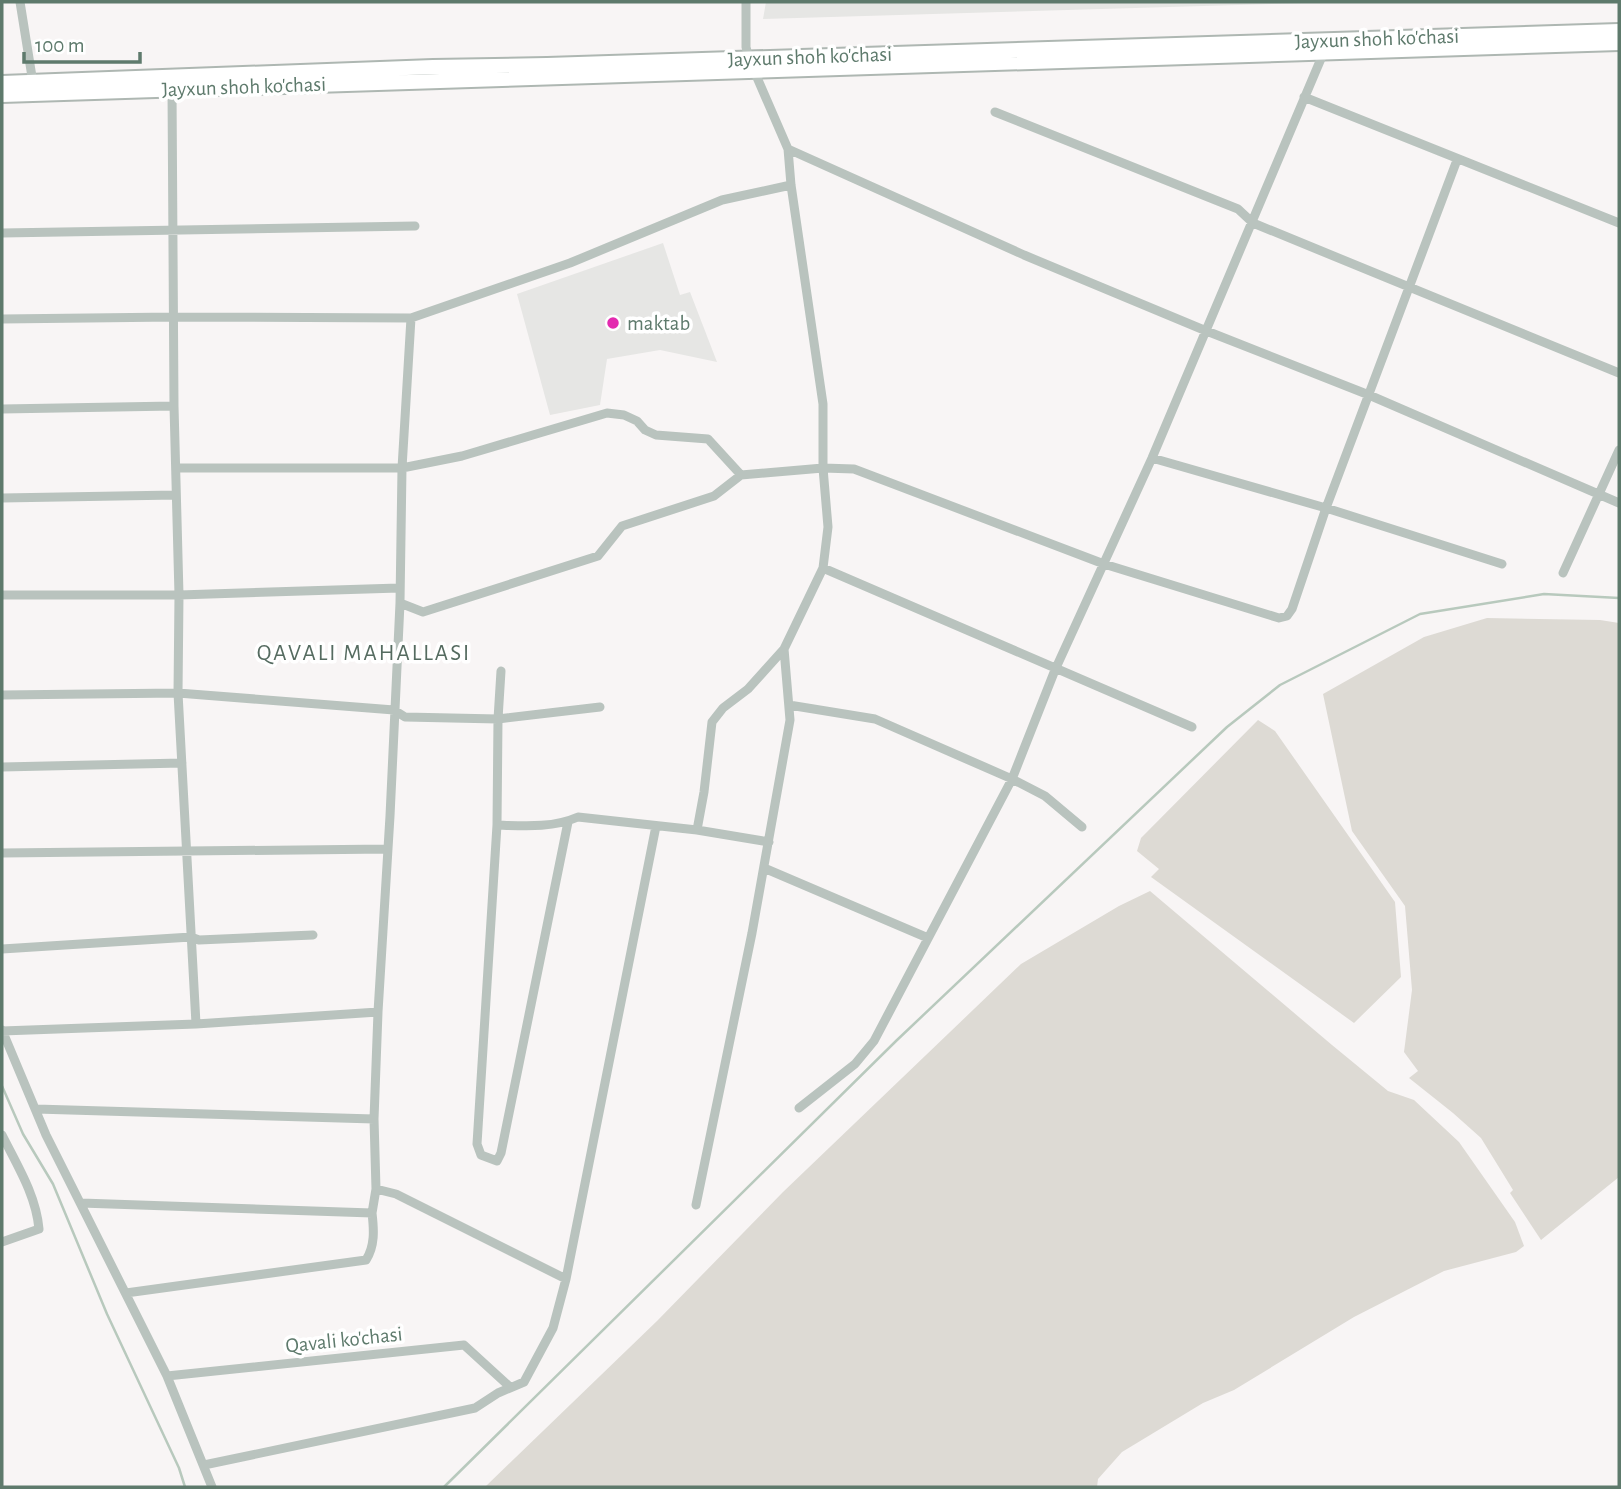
<svg xmlns="http://www.w3.org/2000/svg" width="1621" height="1489" font-family="'Alegreya Sans',sans-serif">
	<rect width="100%" height="100%" fill="#f8f5f5"/>
	<!-- built -->
	<path fill="#e6e6e4" d="M766,2H1340L763,19Z
		M663,243L680,295L690,292L717,362L660,350L607,359L600,405L550,415L517,294Z"/>
	<!-- green -->
	<path fill="#dddad4" d="M1487,618L1600,620L1619,623V1177L1541,1240L1510,1193L1513,1190L1481,1138L1453,1113L1409,1078L1418,1071L1404,1052L1412,990L1405,906L1352,831L1323,694L1424,637Z
		M1258,720L1275,731L1395,902L1401,977L1354,1023L1151,877L1159,869L1137,851L1141,838Z
		M1150,891L1332,1045L1388,1091L1414,1100L1459,1142L1515,1222L1524,1246L1516,1252L1444,1271L1354,1317L1234,1390L1203,1403L1122,1452L1098,1479L1097,1487H485L657,1321L783,1192L1021,964L1119,906Z"/>
	<g fill="none" stroke-linecap="round" stroke-linejoin="round">
		<!-- stream -->
		<path stroke="#b8c9bd" stroke-width="2.5" d="M2,1086L23,1134L53,1184L107,1314L179,1468L185,1487
			M444,1487L896,1041L1227,727L1280,685L1420,614L1544,594L1619,598"/>
		<defs>
			<path id="trunk" d="M2,83L433,67L547,65L1619,31
				M2,95L1619,43"/>
		</defs>
		<!-- trunk casing -->
		<use href="#trunk" stroke="#aeb7b2" stroke-width="18"/>
		<!-- minor -->
		<path stroke="#b9c3be" stroke-width="9" d="M20,2L33,83
			M172,89L174,406L179,595L178,693L196,1024
			M1304,97L1619,223
			M995,112L1238,209L1253,223L1619,373
			M788,149L1024,255L1204,330L1369,395L1619,503
			M2,233L415,226
			M411,318L402,468L400,603L390,816L378,1012L374,1119L376,1189L396,1194L566,1279
			M2,319L174,317L411,318L570,263L722,200L791,185
			M2,409L174,406
			M1152,458L1326,508L1502,564
			M177,468H402L462,456L607,413L624,415L637,421L645,430L656,435L708,439L741,475
			M2,498L176,495
			M823,568L1192,727
			M1563,573L1619,450
			M2,595H179L399,588
			M400,603L423,612L598,556L622,526L714,496L741,475L823,468L854,469L1104,564L1279,618L1287,616L1292,609L1326,508L1457,160
			M501,671L498,719L497,825L477,1144L481,1155L497,1161L501,1153L568,822
			M2,695L178,693L394,710L405,717L498,719L600,707
			M789,705L875,719L1012,779L1045,796L1082,827
			M2,767L182,763
			M497,825C525,826 553,828 578,817L697,830L769,842
			M697,830L704,792L712,722L723,708L748,689L784,649
			M2,853L387,849
			M764,868L928,938
			M2,949L191,937L199,940L313,935
			M2,1030L46,1135L167,1376L212,1487
			M2,1031L196,1024L378,1012
			M799,1108L855,1064L874,1041L1012,779L1055,670L1152,458L1323,54
			M36,1109L374,1119
			M2,1135C17,1165 36,1195 39,1229L2,1242
			M81,1203L372,1213L376,1189
			M696,1205L752,933L790,720L784,649L823,568L828,527L823,468V404L791,185L788,149L749,59L746,47V2
			M126,1293L366,1260C375,1246 374,1230 372,1213
			M167,1376L464,1345L510,1387
			M204,1465L475,1408L498,1393L524,1382L553,1328L566,1279L656,826"/>
		<!-- trunk -->
		<use href="#trunk" stroke="#fff" stroke-width="14"/>
	</g>
	<!-- markers -->
	<circle fill="#e32aaf" stroke="#fff" stroke-width="2.5" cx="613" cy="323" r="7"/>
	<g text-anchor="middle" dominant-baseline="central" stroke-width="7" stroke-linejoin="round" paint-order="stroke">
		<!-- street labels -->
		<g font-size="21" fill="#5e7a6c" stroke="#fff">
			<text transform="translate(1377 39) rotate(-2)">Jayxun shoh ko'chasi</text>
			<text transform="translate(810 57) rotate(-2)">Jayxun shoh ko'chasi</text>
			<text transform="translate(244 87) rotate(-2)">Jayxun shoh ko'chasi</text>
			<text transform="translate(344 1340) rotate(-6)">Qavali ko'chasi</text>
		</g>
		<!-- poi labels -->
		<g font-size="21" fill="#5e7a6c" stroke="#fff" text-anchor="start">
			<text x="627" y="323">maktab</text>
		</g>
		<!-- neighbourhood labels -->
		<g font-size="23" letter-spacing="2" fill="#556b60" stroke="#fff">
			<text x="364" y="653">QAVALI MAHALLASI</text>
		</g>
	</g>
	<!-- border -->
	<rect width="1621" height="1489" fill="none" stroke="#5e7a6c" stroke-width="7"/>
	<!-- scale -->
	<path d="M24 52v10h116v-10" fill="none" stroke="#5e7a6c" stroke-width="3.5"/>
	<text x="35" y="52" font-size="21" fill="#5e7a6c" stroke="#ffffff" stroke-width="5" paint-order="stroke">100 m</text>
</svg>
